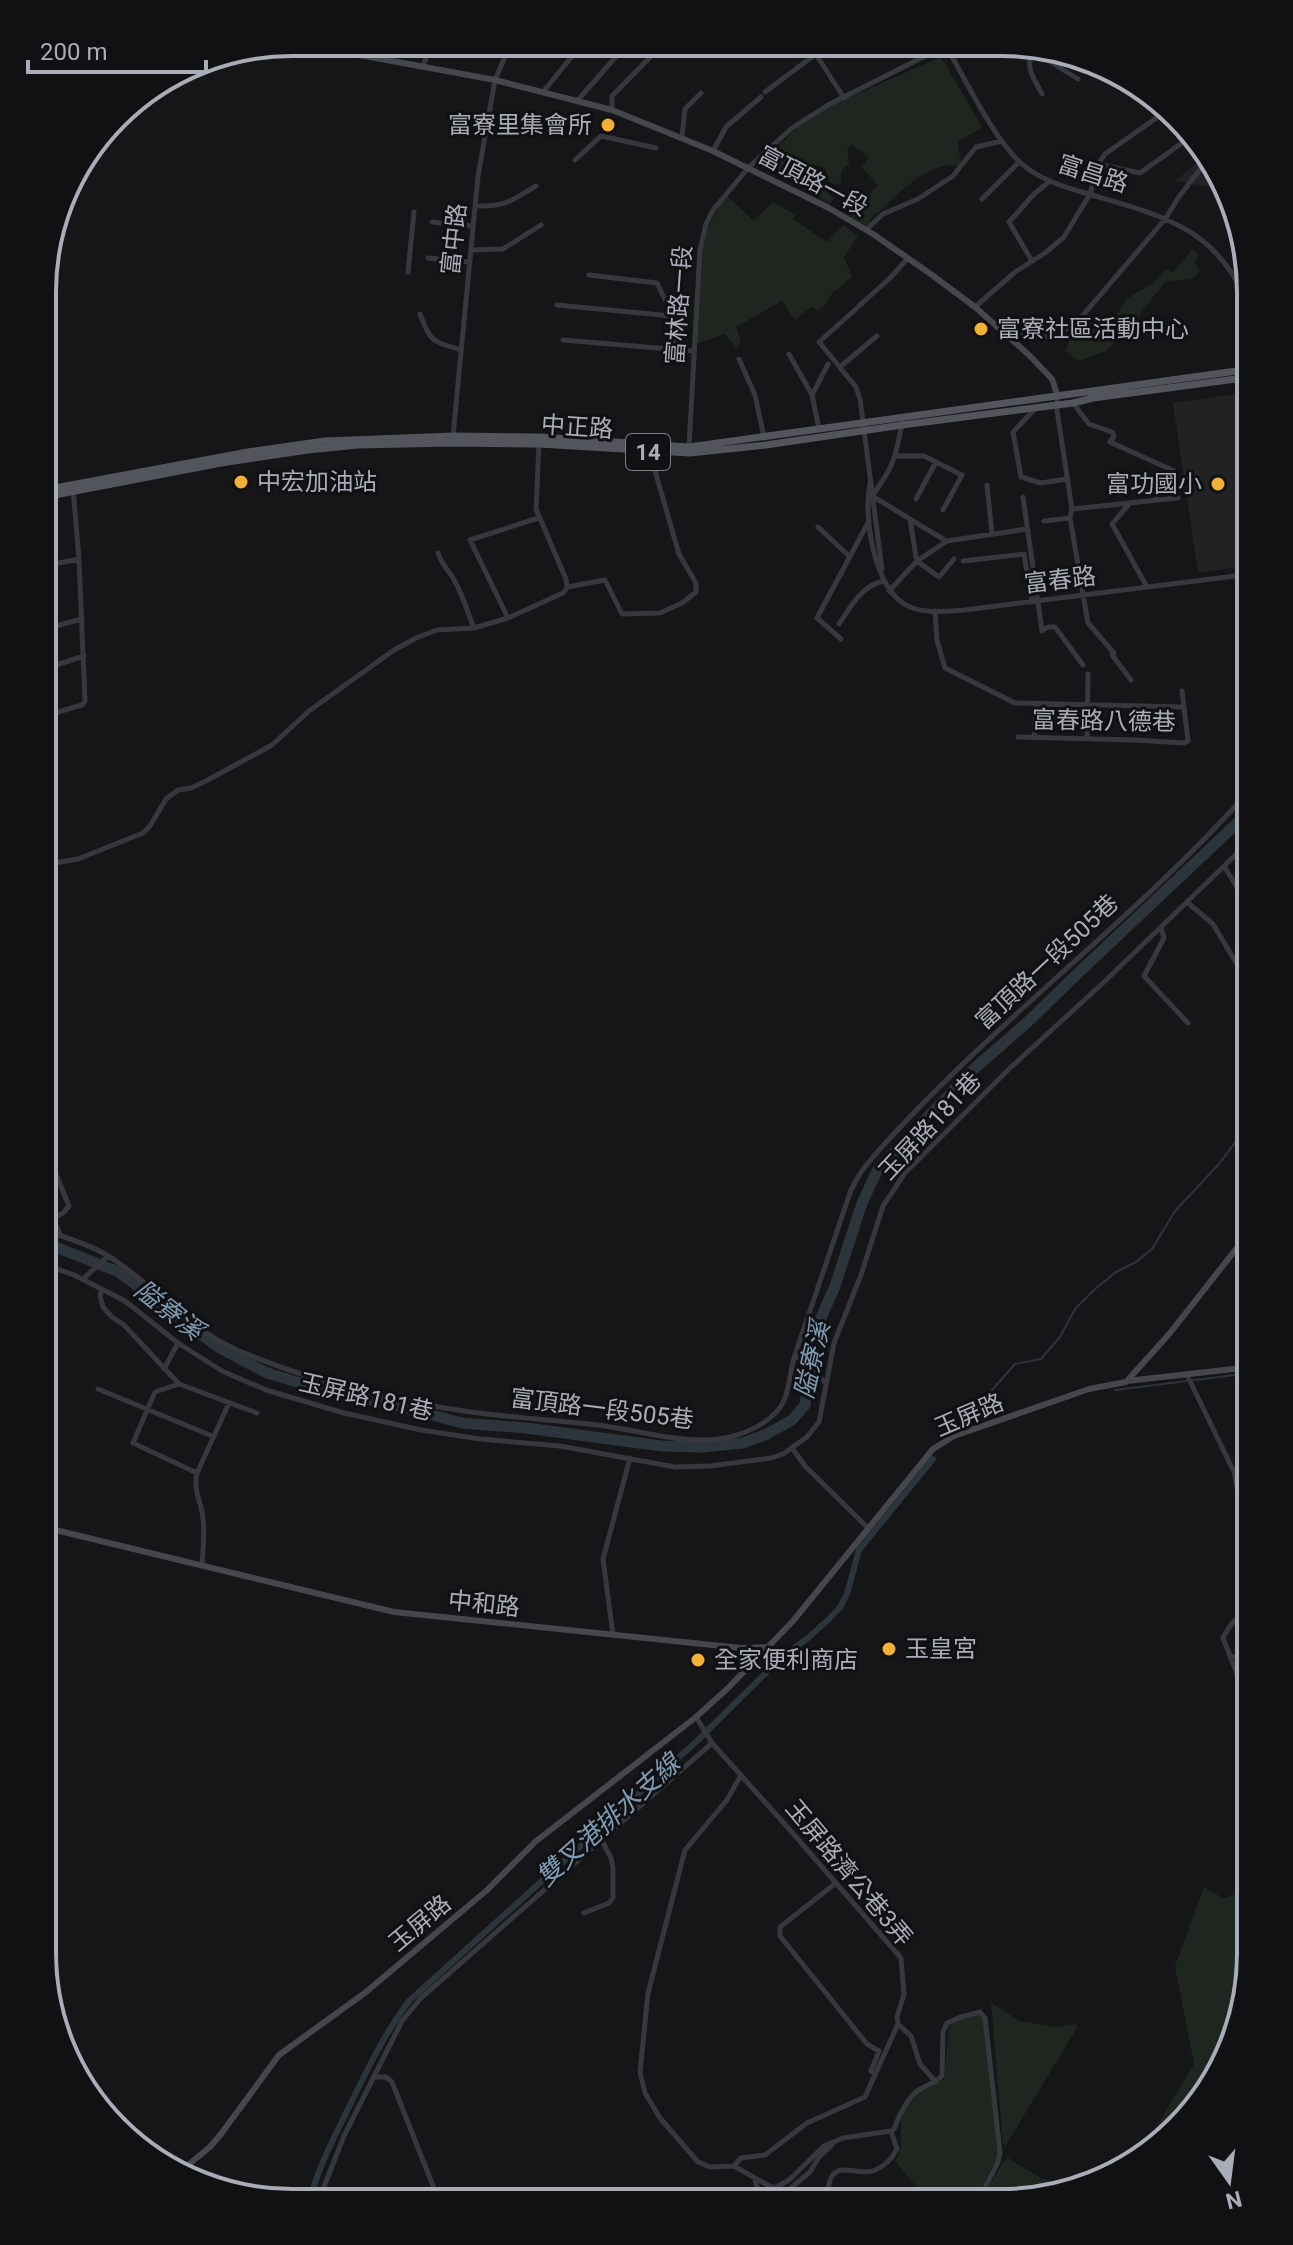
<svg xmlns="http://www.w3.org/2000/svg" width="1293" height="2245" font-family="Roboto,'Noto Sans TC',sans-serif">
	<rect width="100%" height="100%" fill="#161618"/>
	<!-- built -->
	<path fill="#222225" d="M1202,159L1222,189L1175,181Z
		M1251,392V565L1198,573L1173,403Z"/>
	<!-- green -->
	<path fill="#1e261f" d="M941,57L982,127L957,142L962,167C933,157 897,194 878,213L874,214L866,228L845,213L852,204L860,207L868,202L866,198L878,185L861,167L869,158L852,144L847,150L849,164L841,171V184H835L827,180L825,167L804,163L803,176L818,182L834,199L829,204L762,163L803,121L838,102Z
		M725,194L754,221L773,202L795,215L793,219L827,242L844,225L858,236L844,257L852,277L832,293L826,304L818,311L811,307L795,320L782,301L736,327L741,342L736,347L724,334L693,345L701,241Z
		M1192,250L1199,254L1194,263L1200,270L1193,279L1165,282L1127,331L1106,351L1079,361L1065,351L1070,339L1093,319L1103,324L1117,314L1128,298L1152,284L1167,269L1172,273Z
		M1204,1887L1223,1898L1250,1890V1970L1232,2048L1200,2105L1153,2152L1136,2161L1194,2064L1175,1966Z
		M991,2002L1019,2021L1056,2027L1075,2024L1078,2026L1006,2145L1003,2144Z
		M978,2014L984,2016L998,2156L973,2203H930L895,2161C903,2147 901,2145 901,2130C900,2102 922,2090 944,2079L949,2027L951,2023Z
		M1008,2158L1042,2179L1060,2182L1074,2191L1001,2203H979L1003,2162Z"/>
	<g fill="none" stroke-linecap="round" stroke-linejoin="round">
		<!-- stream -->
		<path stroke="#2c353c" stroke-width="2" d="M1115,1390L1251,1373
			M968,1417L1015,1364L1041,1359L1047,1352L1060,1337L1075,1309L1095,1289L1116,1272L1136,1262L1152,1249L1175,1211L1218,1165L1245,1130L1251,1127"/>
		<!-- canal -->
		<path stroke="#2c353c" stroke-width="6" d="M310,2201C318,2167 333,2140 348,2109C366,2072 384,2034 409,2001L697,1741L782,1657L808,1638L829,1619L840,1607L847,1594L859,1550L933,1459"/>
		<!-- river -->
		<path stroke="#2c353c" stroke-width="11" d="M43,1242L119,1272L218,1347L267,1373L310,1386L394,1405L462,1423L526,1428L662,1446L702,1447L743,1443L767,1434L792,1420L805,1405L810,1362L820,1320L835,1286L862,1203L878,1169L974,1069L1032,1018L1075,976L1251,810"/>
		<!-- street -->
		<path stroke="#37383d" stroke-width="5" d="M810,45L844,98
			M946,46C966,80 997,147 1027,168C1047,183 1072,189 1095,196C1172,218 1218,231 1251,310
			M1029,47L1033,51L1078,79
			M1033,51C1024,67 1035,80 1042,94
			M423,66L432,43
			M543,92L582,44
			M765,92L816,54
			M577,101L627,44
			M612,110V96L663,44
			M682,137L685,109L701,93
			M713,151L726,127L761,97
			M575,160L601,136L656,148
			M1098,164L1140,173L1189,138
			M982,199L1019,162
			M475,206C507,207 510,201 536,186
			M432,222L473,226
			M866,230L883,214L918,199L953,176L976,147L1002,141
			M471,250L503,249L541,225
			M428,258L470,262
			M1032,261L1009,222L1034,194L1050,181
			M408,272L414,212
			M589,275L657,283L675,320L673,349
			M1233,275L1247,266
			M557,305L672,316
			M859,306L890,278L908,258
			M975,307L1015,272L1045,253L1064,237L1090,194L1098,164L1105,154L1169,109
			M856,309L819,342L856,387L860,399L882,569
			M420,314C431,343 432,341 461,350
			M1005,333C1038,337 1049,343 1078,321L1166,218L1178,198L1205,163
			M563,340L693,351
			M789,354L812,395L819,429
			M739,359L755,395L764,437
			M840,367L877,336
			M812,395L828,364
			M1058,397L1056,404L1072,509L1070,518L1088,623L1114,653L1112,655L1131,680
			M1073,403L1089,424L1112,432L1114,436L1110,442L1174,471L1176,477L1156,492L1157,500
			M1034,410L1013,432L1021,477L1041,483L1067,479
			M902,423C896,457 893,468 872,496L943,539
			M453,436L478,176L495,80L511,43
			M689,446L700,250L706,224L713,210L749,167L792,128L828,105L945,46
			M896,456H924L962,475L943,510
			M870,484C863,516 874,593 910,607C927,614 948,611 965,610L1251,574
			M987,485L992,534
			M1023,497L1042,631L1048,627H1055L1083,665
			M916,499L936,462
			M1129,504L1112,524L1147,587
			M1072,509L1178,498
			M910,519L916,557
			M1044,521L1070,518
			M818,527L850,557
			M438,553C441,562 445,567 451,575C461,589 467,611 474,628
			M917,561L939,577L954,559
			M963,561L1024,554L1032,602
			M44,566L79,559
			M567,587L605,580L622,614L660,613L682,603L696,592V583L679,554L651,457L652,452
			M889,591L917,561L947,541L1027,529
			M935,611L937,640L945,668L1015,703L1184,707
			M44,616L50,627
			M508,618L470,540L538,518
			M839,624C851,606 861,586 884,581
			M44,629L82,619
			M841,639L817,618L869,521
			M44,669L84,656
			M44,716L82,705L85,701L79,559L73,488
			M1018,737L1134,740L1185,743L1188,741L1182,691
			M1034,738L1036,704
			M1087,739L1088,674
			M43,865L78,859L143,833L150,826L166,799L178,790L191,788L206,781L272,745L309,711L394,650L416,638L437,630L474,628L508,618L563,593L567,588L566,579L536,509L539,444
			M1224,866L1251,910
			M1187,902L1213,924L1238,966
			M1161,927L1164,938L1144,976L1188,1023
			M43,1143L69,1206L63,1213L52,1219
			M43,1208L57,1227L60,1235
			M43,1230C64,1237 86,1243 105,1254C152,1282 186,1328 237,1350C312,1382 391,1401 471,1412C513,1418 556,1420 598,1425C653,1432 712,1456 763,1423C793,1404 786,1383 795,1355L851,1190L861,1172L873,1157C989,1025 1134,921 1251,789
			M43,1264L74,1275L125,1301L178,1343L222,1371L266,1390L344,1413L421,1430L480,1439L560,1446L675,1467L710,1466L771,1458L783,1454L807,1437L819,1422L834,1343L861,1275L883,1206L905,1173L1009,1069L1103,983L1251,840
			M83,1279L108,1256
			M102,1289L100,1296L103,1307L112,1317L124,1325L179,1384
			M795,1355L826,1383
			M164,1369L178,1343
			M1187,1375L1234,1472L1238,1492L1239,1527L1241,1537L1251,1548
			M98,1389L212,1436
			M792,1448L805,1466L868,1528
			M197,1473L133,1443L155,1392L179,1384L257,1413
			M202,1565C203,1549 205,1533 203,1518C201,1500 193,1492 197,1473L229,1403
			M613,1635L603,1559L630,1458
			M1230,1658L1251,1651
			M1251,1709L1223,1638C1230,1624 1236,1617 1251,1611
			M712,1743L790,1830L901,1958L904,1994L897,2017L898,2024L911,2036L920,2064L936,2082
			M741,1775L727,1800L685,1850L648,1993L640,2072L645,2093L660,2118L698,2162L710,2167L734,2166L771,2187H777L789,2180L824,2146L831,2143L843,2138L891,2131L894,2129C899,2116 907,2097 919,2090C926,2085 935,2083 942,2076L943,2032L947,2023L961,2017L980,2012L985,2018L1000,2152L998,2162L977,2203
			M836,1883L780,1927V1936L867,2044L879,2051L871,2071L875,2074
			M584,1913L609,1903L613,1898V1868L611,1858L601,1839
			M375,2077H386L392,2082L439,2201
			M734,2166L741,2158L765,2155L807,2123L865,2097L898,2024
			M754,2177L762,2202
			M320,2201L325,2184L344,2136L402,2021L421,1998L712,1743L696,1717
			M774,2202L810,2172L819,2157L832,2145
			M834,2203C830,2196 827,2192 829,2184C834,2159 858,2176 873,2171C884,2167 892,2159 897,2149L891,2131"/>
		<!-- secondary -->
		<path stroke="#45474d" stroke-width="6" d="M303,42L354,54L495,80L612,110L713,151L829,208L873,234L932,275L975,307L1029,355L1052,379L1058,397
			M1127,1381L1251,1367
			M43,1527L394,1612L741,1648L768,1647
			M183,2169L210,2147L221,2134L279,2055L366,1992L486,1891L535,1842L696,1717L727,1689L793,1621L933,1449L954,1436L1089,1389L1126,1382L1170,1333L1251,1230"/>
		<!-- primary -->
		<path stroke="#53555c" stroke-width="7" d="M44,490L248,452L325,441L453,436L540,437L689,447L1251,369
			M44,497L221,463L308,450L358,445L452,443L539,444L690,453L766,445L902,425L1073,403L1093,398L1251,377"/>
	</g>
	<!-- markers -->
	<g fill="#f2b134" stroke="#111113" stroke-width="3">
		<circle cx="608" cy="125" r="8"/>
		<circle cx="981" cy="329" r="8"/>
		<circle cx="241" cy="482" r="8"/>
		<circle cx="1218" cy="484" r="8"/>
		<circle cx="889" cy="1649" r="8"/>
		<circle cx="698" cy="1660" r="8"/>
	</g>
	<g text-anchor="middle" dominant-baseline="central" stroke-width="6" stroke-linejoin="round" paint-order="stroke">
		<!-- shield labels -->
		<rect fill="#111113" stroke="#7b7e86" stroke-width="2" x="626" y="434" width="44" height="36" rx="6"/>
		<g font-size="22" font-weight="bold" fill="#a8adb8">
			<text x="648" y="452">14</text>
		</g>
		<!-- poi labels -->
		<g font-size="24" fill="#a8adb8" stroke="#111113" text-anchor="start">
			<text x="592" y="125" text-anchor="end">富寮里集會所</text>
			<text x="997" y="329">富寮社區活動中心</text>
			<text x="257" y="482">中宏加油站</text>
			<text x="1202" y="484" text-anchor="end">富功國小</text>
			<text x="905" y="1649">玉皇宮</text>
			<text x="714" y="1660">全家便利商店</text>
		</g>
		<!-- street labels -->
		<g font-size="24" fill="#a8adb8" stroke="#111113">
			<text transform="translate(1093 174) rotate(18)">富昌路</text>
			<text transform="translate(813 181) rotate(28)">富頂路一段</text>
			<text transform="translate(454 239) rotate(-84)">富中路</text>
			<text transform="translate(679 305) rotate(-86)">富林路一段</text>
			<text transform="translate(577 427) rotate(4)">中正路</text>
			<text transform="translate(1060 580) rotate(-7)">富春路</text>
			<text transform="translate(1104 721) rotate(1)">富春路八德巷</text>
			<text transform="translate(1047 962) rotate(-43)">富頂路一段505巷</text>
			<text transform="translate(930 1126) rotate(-47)">玉屏路181巷</text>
			<text transform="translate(366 1397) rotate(13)">玉屏路181巷</text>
			<text transform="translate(602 1409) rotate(7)">富頂路一段505巷</text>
			<text transform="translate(969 1415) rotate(-23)">玉屏路</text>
			<text transform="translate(484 1604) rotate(6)">中和路</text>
			<text transform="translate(849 1873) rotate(50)">玉屏路濟公巷3弄</text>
			<text transform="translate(420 1923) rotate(-40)">玉屏路</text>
		</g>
		<!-- water labels -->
		<g font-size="26" font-style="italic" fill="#7f9bb3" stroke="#111113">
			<text transform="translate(169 1310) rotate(38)">隘寮溪</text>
			<text transform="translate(812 1360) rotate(-77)">隘寮溪</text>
			<text transform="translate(608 1820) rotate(-42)">雙叉港排水支線</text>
		</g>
	</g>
	<!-- crop -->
	<path d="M0 0H1293V2245H0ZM292 56H1001A236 236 0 0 1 1237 292V1953A236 236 0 0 1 1001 2189H292A236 236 0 0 1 56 1953V292A236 236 0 0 1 292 56Z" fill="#111113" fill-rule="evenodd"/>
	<path fill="none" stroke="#a8adb8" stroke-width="4" d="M292 56H1001A236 236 0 0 1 1237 292V1953A236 236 0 0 1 1001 2189H292A236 236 0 0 1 56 1953V292A236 236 0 0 1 292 56Z"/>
	<!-- north arrow -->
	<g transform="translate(1229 2181) rotate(166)" stroke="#111113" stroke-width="6" paint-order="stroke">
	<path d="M0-6L14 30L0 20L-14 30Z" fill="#a8adb8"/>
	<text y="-12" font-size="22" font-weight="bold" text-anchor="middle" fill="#a8adb8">N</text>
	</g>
	<!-- scale -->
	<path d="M28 60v12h178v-12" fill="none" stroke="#a8adb8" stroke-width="4"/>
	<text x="40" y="60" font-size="24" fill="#a8adb8" stroke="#111113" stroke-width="6" paint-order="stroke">200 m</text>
</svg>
